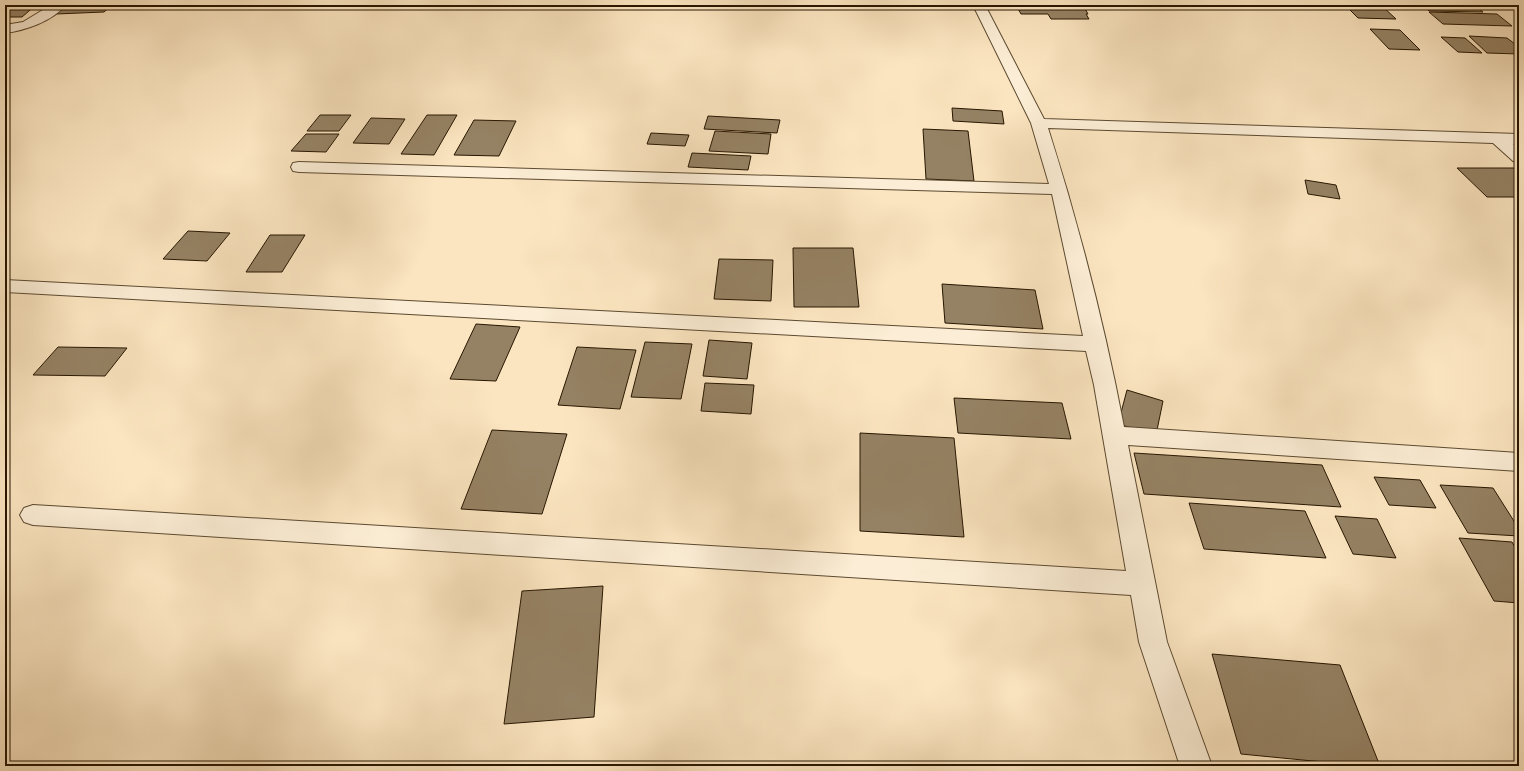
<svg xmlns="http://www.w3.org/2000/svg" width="1524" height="771" font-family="'IM FELL Double Pica',serif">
	<rect width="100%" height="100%" fill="#fbe5c0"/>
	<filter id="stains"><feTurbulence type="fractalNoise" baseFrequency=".005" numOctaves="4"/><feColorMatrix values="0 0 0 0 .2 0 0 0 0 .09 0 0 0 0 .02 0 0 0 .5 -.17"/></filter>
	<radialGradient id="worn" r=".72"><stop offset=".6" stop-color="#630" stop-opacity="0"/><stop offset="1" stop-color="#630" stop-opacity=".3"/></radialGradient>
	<!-- building -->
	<path fill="#958264" stroke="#271600" d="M7,5H36L22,17H5V6Z
		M66,5H112L104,12L56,14Z
		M1016,5H1083L1088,14H1086L1089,19H1051L1048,14H1021Z
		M1345,5H1381L1396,19L1358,18Z
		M1423,5H1474L1483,12L1429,11Z
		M1429,12L1497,14L1512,26L1443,24Z
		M1370,29L1400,30L1420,50L1389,49Z
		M1469,36L1507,38L1519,47V54L1487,53Z
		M1441,37L1465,38L1482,53L1458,52Z
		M952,108L1002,111L1004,124L953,121Z
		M320,115H351L339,131H307Z
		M427,115H457L434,155L401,154Z
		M708,116L780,120L777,133L704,129Z
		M371,118L405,119L389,144L353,143Z
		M474,120L516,121L499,156L454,155Z
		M923,129L968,131L974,181L926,179Z
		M715,131L771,134L768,154L709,151Z
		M651,133L689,135L685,146L647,144Z
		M306,134H339L326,152L291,151Z
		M692,153L751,156L748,170L688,167Z
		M1457,168H1514L1519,172V197H1487Z
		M1305,180L1336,185L1340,199L1308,194Z
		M188,231L230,233L207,261L163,259Z
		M270,235H305L282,272H246Z
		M793,248H853L859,307H794Z
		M719,259L773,260L771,301L714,299Z
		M942,284L1035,290L1043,329L945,323Z
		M476,324L520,327L496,381L450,379Z
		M709,340L752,343L747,379L703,376Z
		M645,342L692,344L681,399L631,397Z
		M58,347L127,348L105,376L33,375Z
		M577,347L636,350L620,409L558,405Z
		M705,383L754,385L751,414L701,411Z
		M1127,390L1163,401L1156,435L1118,424Z
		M954,398L1062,403L1071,439L958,433Z
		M492,430L567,434L542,514L461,509Z
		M860,433L954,438L964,537L860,531Z
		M1134,453L1322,465L1341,507L1144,494Z
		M1374,477L1420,480L1436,508L1389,505Z
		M1440,485L1493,488L1519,529V536L1468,533Z
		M1189,503L1305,511L1326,558L1204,549Z
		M1335,516L1377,519L1396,558L1353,554Z
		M1459,538L1512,542L1519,554V603L1494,601Z
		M603,586L594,717L504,724L522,591Z
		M1212,654L1340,665L1380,766H1364L1241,754Z"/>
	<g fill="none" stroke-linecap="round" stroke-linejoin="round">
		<defs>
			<path id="minor" d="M51,5H65C54,21 23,31 5,33V25L23,22Z
				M973,5H985L1044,119L1519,134V144H1513L1519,149V163L1513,161L1493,143L1048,128C1079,225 1105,327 1124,427L1519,453V471L1128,445L1167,642L1212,766H1180L1139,642L1131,595L33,525L24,522L20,515L24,508L33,505L1126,571L1094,385L1086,351L5,292V280L1083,336L1052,194L299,172L293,171L291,167L293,163L299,162L1049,184L1031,123Z"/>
		</defs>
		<!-- minor casing -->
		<use href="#minor" stroke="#5c4a30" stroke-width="2"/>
		<!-- minor -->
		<use href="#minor" fill="#fceed6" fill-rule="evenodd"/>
	</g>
	<!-- margin -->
	<rect width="1524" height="771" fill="none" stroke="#fbe5c0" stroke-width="20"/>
	<rect x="6" y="6" width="1512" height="759" fill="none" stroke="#271600" stroke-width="2"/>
	<rect x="10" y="10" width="1504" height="751" fill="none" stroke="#271600"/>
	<rect width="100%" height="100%" filter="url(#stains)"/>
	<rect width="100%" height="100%" fill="url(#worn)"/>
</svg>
